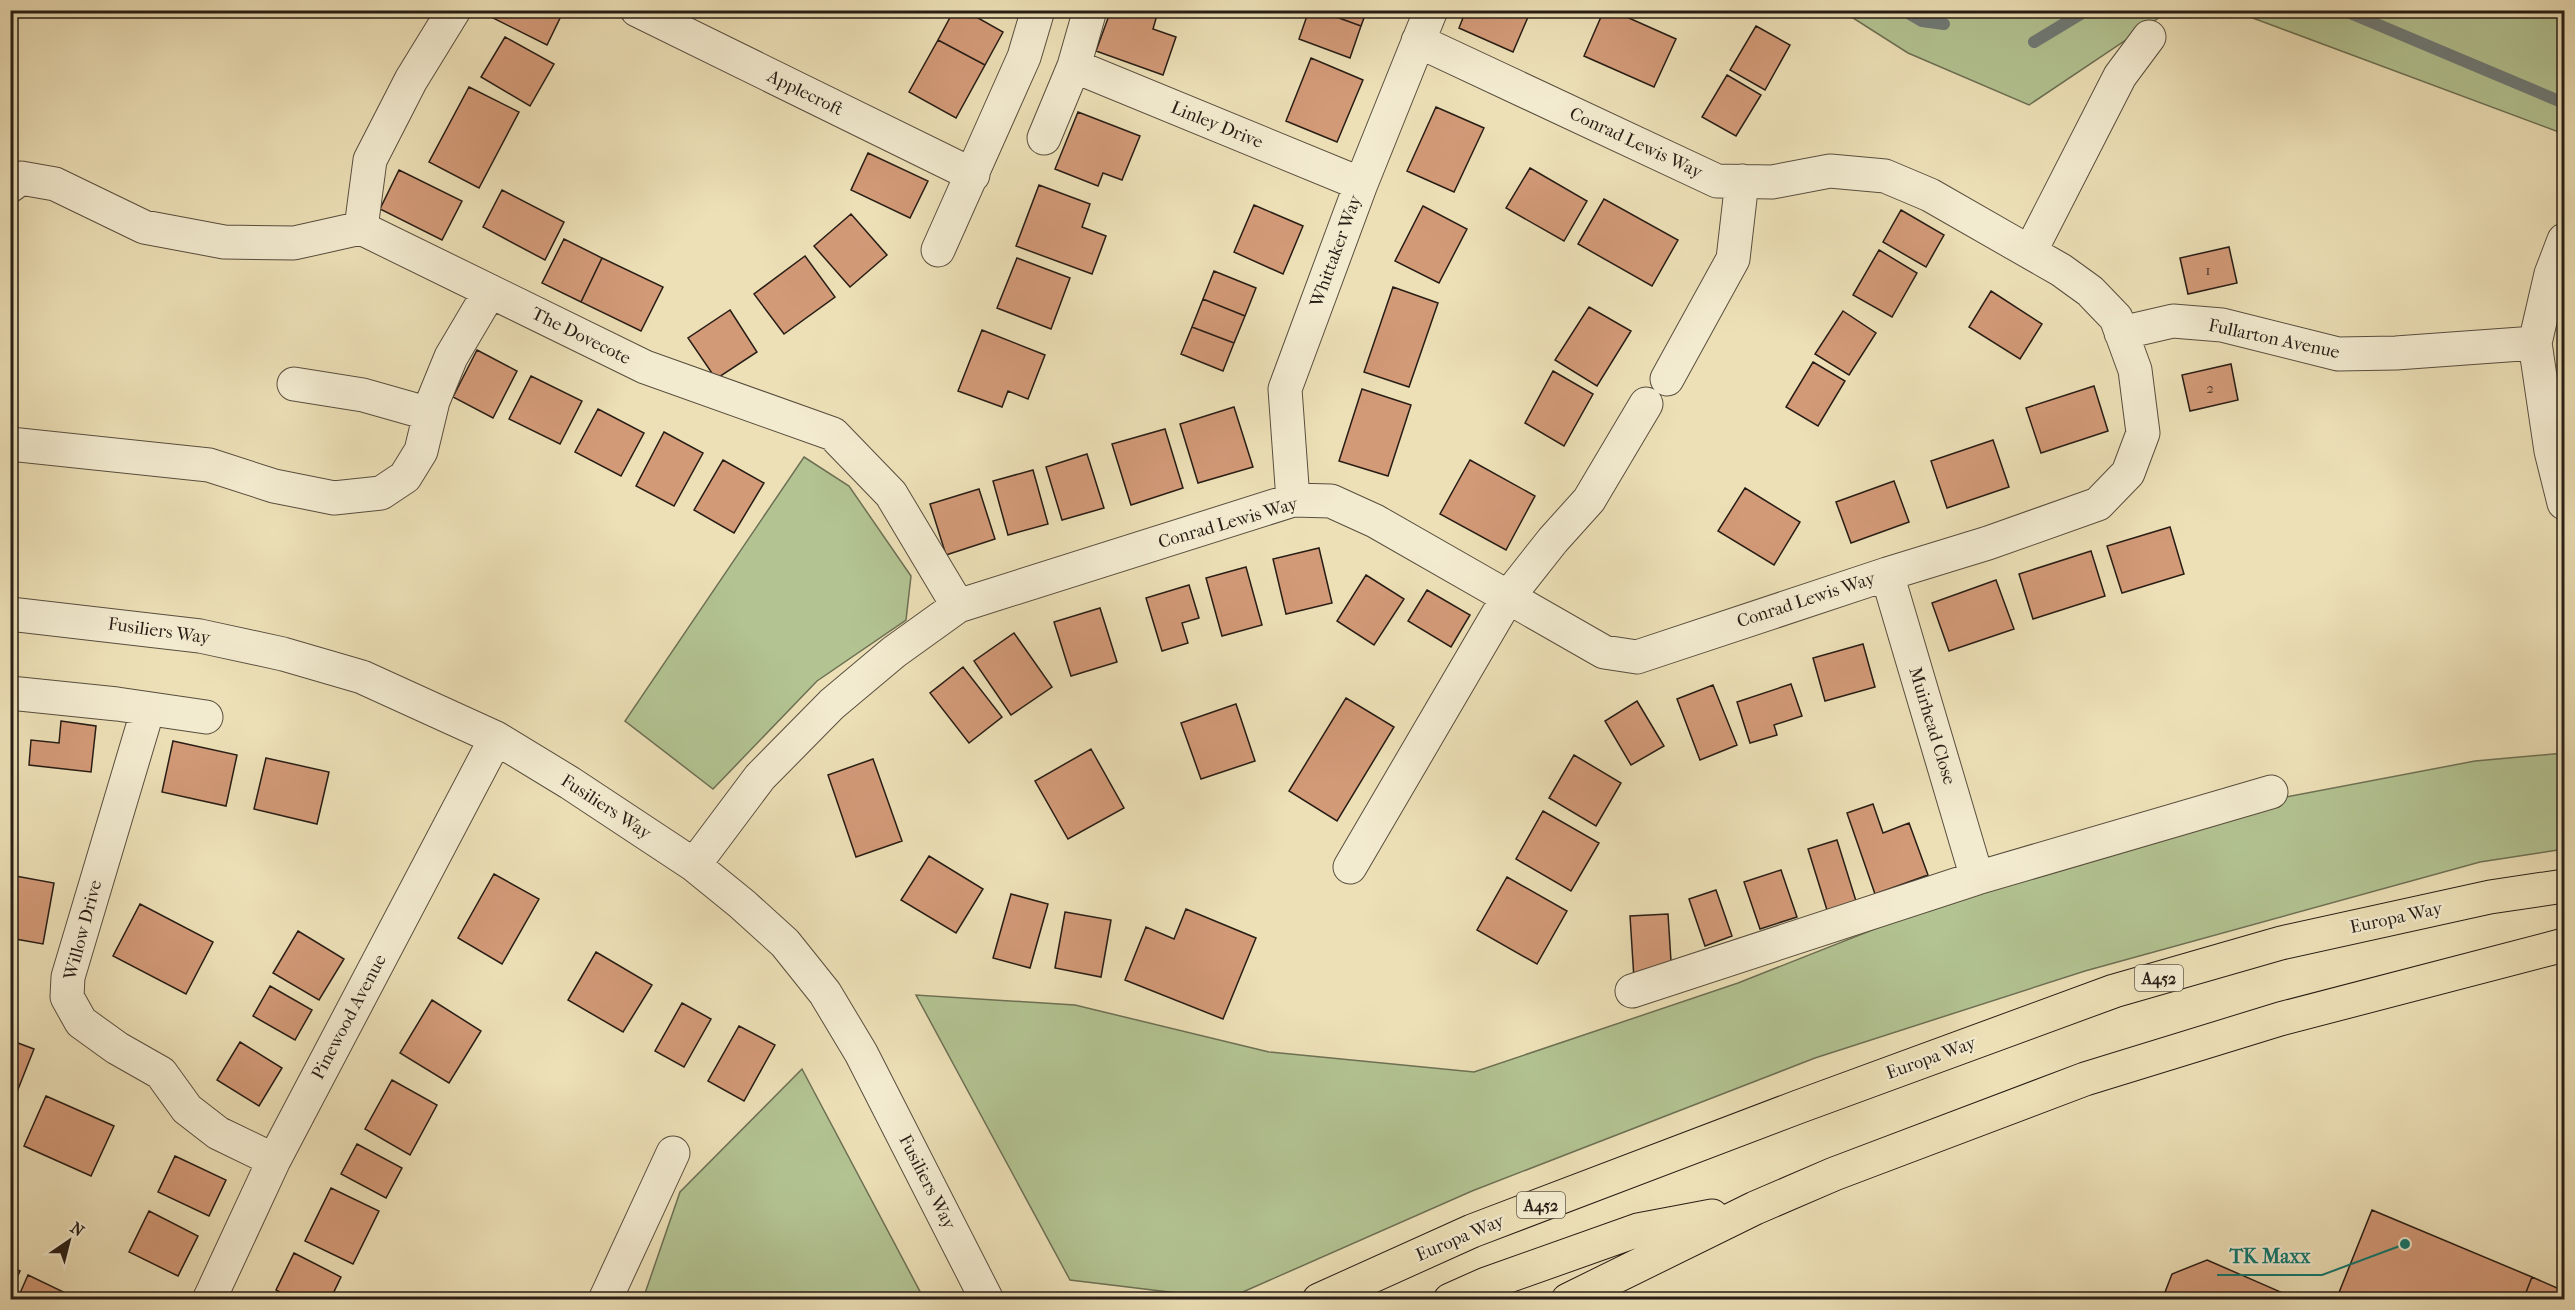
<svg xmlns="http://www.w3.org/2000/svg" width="2575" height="1310" font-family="'IM FELL French Canon',serif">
	<rect width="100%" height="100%" fill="#ede0b7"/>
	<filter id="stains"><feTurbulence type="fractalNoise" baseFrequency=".00333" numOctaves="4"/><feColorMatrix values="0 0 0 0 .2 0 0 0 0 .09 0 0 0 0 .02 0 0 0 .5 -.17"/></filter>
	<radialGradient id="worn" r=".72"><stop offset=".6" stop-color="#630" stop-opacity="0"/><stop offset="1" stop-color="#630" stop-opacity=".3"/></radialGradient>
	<!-- green -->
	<path fill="#b3c392" stroke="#6d7054" stroke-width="1.5" d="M1842,11H2169L2029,105L1908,53Z
		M2234,11H2564V134Z
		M804,457L849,486L911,576L906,620L817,681L713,789L625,721Z
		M2564,753V849L2480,862L2085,971L1815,1058L1472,1191L1227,1299L1070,1280L916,995L1075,1005L1269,1052L1474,1072L1738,983L1976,889L2244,805L2475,761Z
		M802,1069L924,1299H643L680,1192Z"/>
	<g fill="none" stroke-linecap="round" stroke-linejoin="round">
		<!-- stream -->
		<path stroke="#6f7b78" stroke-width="12" d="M1903,10L1922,21L1944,24
			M2343,10L2564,103
			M2034,42L2087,10"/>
	</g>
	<!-- building -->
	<path fill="#d39a78" stroke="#271d15" stroke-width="1.5" d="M492,10H564L547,45L489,16Z
		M954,10H964L1003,32L985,65L938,40Z
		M1111,10H1143L1157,15L1153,29L1176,37L1163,75L1096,51Z
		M1309,10H1317L1361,26L1350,58L1299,39Z
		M1317,10H1367L1361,26Z
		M1466,10H1531L1513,52L1459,28Z
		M1604,10H1611L1676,39L1654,87L1584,56Z
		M1756,26L1790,45L1765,90L1730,70Z
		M505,37L554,64L530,106L481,77Z
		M938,40L985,65L956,118L909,92Z
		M1311,58L1363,80L1337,142L1286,121Z
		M1727,75L1761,95L1736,136L1702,117Z
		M469,87L519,112L479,188L429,162Z
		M1436,107L1484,128L1454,192L1407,171Z
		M1078,112L1140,136L1122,180L1103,173L1098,186L1055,169Z
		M868,153L928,181L910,218L851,190Z
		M1530,168L1587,201L1564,241L1506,208Z
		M399,170L462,201L442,240L380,209Z
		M1039,185L1090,204L1082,227L1106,236L1092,274L1016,246Z
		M502,190L564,222L545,260L483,227Z
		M1604,199L1678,240L1652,286L1578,244Z
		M1254,205L1303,226L1283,274L1234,252Z
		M1423,206L1467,229L1439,283L1395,261Z
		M1901,210L1944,235L1926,267L1883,242Z
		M851,214L887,255L850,287L814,246Z
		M564,239L602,258L581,302L542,283Z
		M2229,247L2237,283L2188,294L2180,258Z
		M1879,250L1917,273L1892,317L1853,295Z
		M805,256L835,297L784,334L754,294Z
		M602,258L663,287L641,331L581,302Z
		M1017,258L1070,278L1051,329L997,308Z
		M1214,271L1256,288L1245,316L1203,299Z
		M1393,287L1438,303L1409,387L1364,372Z
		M1991,291L2042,324L2020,359L1969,327Z
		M1203,299L1245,316L1234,343L1192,327Z
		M1589,307L1631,331L1597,386L1555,360Z
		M730,310L757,352L716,379L688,338Z
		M1843,311L1876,333L1849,375L1815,354Z
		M1192,327L1234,343L1223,371L1181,354Z
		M982,330L1045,355L1028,399L1008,391L1002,407L958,391Z
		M477,350L517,371L493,418L453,397Z
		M1813,362L1845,381L1818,426L1786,407Z
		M2231,364L2238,400L2190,411L2182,375Z
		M1553,371L1593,394L1564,446L1525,423Z
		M531,376L582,401L560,444L509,419Z
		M2094,386L2108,431L2041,453L2026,408Z
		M1362,389L1411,405L1388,476L1339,461Z
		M1234,407L1253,467L1198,483L1180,424Z
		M598,409L644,433L621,476L575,452Z
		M1165,429L1183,488L1131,505L1112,444Z
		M664,432L703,453L674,506L636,486Z
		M1993,440L2009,487L1947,508L1931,461Z
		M1087,454L1104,508L1062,520L1046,467Z
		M723,460L764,483L734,533L694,510Z
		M1470,460L1535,496L1506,550L1440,514Z
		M1033,470L1048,524L1008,535L993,481Z
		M1894,481L1909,522L1851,543L1836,502Z
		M1745,488L1800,522L1774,565L1718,531Z
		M979,489L995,539L946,555L930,504Z
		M2170,527L2184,574L2122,593L2107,546Z
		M1319,548L1332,603L1286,614L1273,559Z
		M2091,551L2105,596L2033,619L2019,574Z
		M1246,567L1262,625L1222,636L1206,578Z
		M1366,575L1404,599L1374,645L1337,621Z
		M1996,580L2014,629L1949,651L1932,603Z
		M1189,585L1199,618L1182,623L1188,643L1162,651L1146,598Z
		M1427,590L1470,615L1451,647L1408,621Z
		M1100,608L1117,662L1071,676L1054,622Z
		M1014,633L1052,687L1011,715L974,661Z
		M1863,644L1875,687L1825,701L1813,658Z
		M963,667L1002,717L969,743L930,693Z
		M1791,684L1802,716L1774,725L1777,735L1750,743L1737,702Z
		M1713,685L1737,745L1700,760L1677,699Z
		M1346,698L1394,727L1337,821L1289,791Z
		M1637,701L1664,746L1631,765L1605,721Z
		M1236,704L1255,761L1201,779L1181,723Z
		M61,721L96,726L91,772L29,765L31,740L59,743Z
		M173,741L237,755L226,806L162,792Z
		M1091,749L1124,808L1068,839L1035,781Z
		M1574,755L1621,783L1596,826L1549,798Z
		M266,758L329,772L317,824L254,809Z
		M873,759L902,841L856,857L828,775Z
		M1873,804L1883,833L1909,823L1928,875L1875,894L1847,813Z
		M1543,811L1599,843L1571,891L1516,859Z
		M1837,840L1856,901L1827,910L1808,849Z
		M929,856L983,889L956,933L901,900Z
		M1781,870L1797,917L1760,929L1744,882Z
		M494,874L539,899L502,964L458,938Z
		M10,875L54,883L43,944L10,938Z
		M1507,877L1567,911L1537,964L1477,930Z
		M1716,890L1732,936L1705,946L1689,899Z
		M1011,894L1048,904L1030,968L993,958Z
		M140,904L213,942L186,994L113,956Z
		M1186,909L1256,938L1223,1019L1125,980L1146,927L1174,939Z
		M1065,912L1111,920L1101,977L1055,968Z
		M1668,914L1672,977L1634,979L1630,916Z
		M298,931L344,959L319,1000L273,973Z
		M596,952L652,985L623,1032L568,1000Z
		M270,986L312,1010L295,1040L253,1016Z
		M432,1000L481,1031L449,1083L400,1053Z
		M682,1003L711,1019L684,1067L655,1051Z
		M739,1026L775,1045L744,1101L708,1081Z
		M10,1040L34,1049L11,1107H10Z
		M240,1042L282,1068L259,1106L217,1080Z
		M392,1080L437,1105L410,1155L365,1129Z
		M46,1096L114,1126L91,1176L24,1146Z
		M357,1144L402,1168L386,1198L341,1174Z
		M175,1156L226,1180L209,1216L158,1192Z
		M331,1188L379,1211L353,1264L305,1241Z
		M2372,1210L2532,1277L2523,1300H2336Z
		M149,1211L198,1236L178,1276L129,1252Z
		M294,1253L341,1277L330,1300H294L276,1290Z
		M2207,1260L2299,1300H2162L2172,1274Z
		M10,1267L20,1271L10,1293Z
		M28,1275L76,1298L75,1300H17Z
		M2532,1277L2564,1291V1300H2523Z"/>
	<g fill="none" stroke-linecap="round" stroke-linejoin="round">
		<defs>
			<path id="minor" d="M454,10L411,80L370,160L361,228L645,367L833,434L891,494L958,606
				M637,10L973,175
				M1074,66L1361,184
				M1044,138L1074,66L1090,10
				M10,186L21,178L55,184L144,227L224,242L294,243L361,228
				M2564,240L2551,274L2535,343L2551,451L2564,503
				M938,250L1024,57L1038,10
				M2030,252L2120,76L2149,37
				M2121,333L2173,321L2222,325L2338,354L2396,353L2535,343
				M1667,379L1733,259L1742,181
				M294,384L363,395L430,414
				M10,444L209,465L274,486L334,498L381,493L405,477L421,451L433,401L451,357L490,291
				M1293,500L1285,389L1361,184L1431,10
				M1887,574L1977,878
				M10,614L200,636L283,654L362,677L496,738L570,783L694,865L742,904L785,943L825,993L861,1053L987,1300
				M10,693L117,704L206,717
				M148,709L68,977L67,997L81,1022L117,1048L161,1073L187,1109L218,1133L274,1160
				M694,865L760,777L832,704L894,652L958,606L1293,500L1331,501L1375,521L1604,652L1637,657L1887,574L1988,543L2098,504L2128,473L2143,433L2135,370L2116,318L2090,291L2061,270L1930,195L1885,176L1830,171L1772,182L1717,181L1418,41
				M1350,867L1508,597L1553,540L1589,500L1646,404
				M1632,991L1977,878L2271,792
				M209,1300L274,1160L496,738
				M605,1300L673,1153"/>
			<path id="highway" d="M1319,1300L1472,1231L1798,1107L2114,991L2281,943L2490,897L2564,886
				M1450,1300L1486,1284L1638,1230L1712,1216
				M1568,1300L1755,1208L1834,1174L2085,1079L2280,1019L2564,945"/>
		</defs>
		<!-- minor casing -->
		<use href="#minor" stroke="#584e3e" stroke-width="35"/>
		<!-- highway casing -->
		<use href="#highway" stroke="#271d15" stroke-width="35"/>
		<!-- minor -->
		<use href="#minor" stroke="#f3ebd0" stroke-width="33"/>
		<!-- highway -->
		<use href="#highway" stroke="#ede0b7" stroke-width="33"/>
	</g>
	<g text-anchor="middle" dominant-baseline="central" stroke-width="4.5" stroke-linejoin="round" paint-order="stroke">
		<!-- number labels -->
		<g font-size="15" fill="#523c2e">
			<text x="2208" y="270">1</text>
			<text x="2210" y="388">2</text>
		</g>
		<!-- shield labels -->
		<g fill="#f3ebd0" stroke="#645b4d" stroke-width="1.5">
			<rect x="2135" y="965" width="48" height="26" rx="4.5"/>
			<rect x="1517" y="1192" width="48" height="26" rx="4.5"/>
		</g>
		<g font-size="16" font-weight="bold" fill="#271d15">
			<text x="2159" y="978">A452</text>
			<text x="1541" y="1205">A452</text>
		</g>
		<!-- street labels -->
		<g font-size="18" fill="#271d15" stroke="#f3ebd0">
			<text transform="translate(805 93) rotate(26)">Applecroft</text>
			<text transform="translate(1217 125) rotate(22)">Linley Drive</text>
			<text transform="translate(1636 143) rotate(25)">Conrad Lewis Way</text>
			<text transform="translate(1336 251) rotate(-70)">Whittaker Way</text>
			<text transform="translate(581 336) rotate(26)">The Dovecote</text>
			<text transform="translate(2274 339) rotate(12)">Fullarton Avenue</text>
			<text transform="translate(1228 523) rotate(-16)">Conrad Lewis Way</text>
			<text transform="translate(1806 600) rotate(-18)">Conrad Lewis Way</text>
			<text transform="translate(159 631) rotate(8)">Fusiliers Way</text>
			<text transform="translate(1932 726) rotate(73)">Muirhead Close</text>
			<text transform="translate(606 807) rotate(33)">Fusiliers Way</text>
			<text transform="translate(2396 918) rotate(-12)">Europa Way</text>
			<text transform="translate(83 930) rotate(-75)">Willow Drive</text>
			<text transform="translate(349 1017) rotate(-62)">Pinewood Avenue</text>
			<text transform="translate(1931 1058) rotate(-20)">Europa Way</text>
			<text transform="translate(927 1182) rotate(63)">Fusiliers Way</text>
			<text transform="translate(1460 1238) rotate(-23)">Europa Way</text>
		</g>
	</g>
	<!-- callouts -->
	<path fill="none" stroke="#0f766e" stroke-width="2" d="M2405 1244L2322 1275H2217"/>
	<circle fill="#0f766e" stroke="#f3ebd0" stroke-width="2" cx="2405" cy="1244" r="6"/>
	<g font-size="20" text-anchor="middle" font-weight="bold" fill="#0f766e" stroke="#f3ebd0" stroke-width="4.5" stroke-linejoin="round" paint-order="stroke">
		<text x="2270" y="1263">TK Maxx</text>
	</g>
	<!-- margin -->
	<rect width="2575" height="1310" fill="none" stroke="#ede0b7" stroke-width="36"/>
	<rect x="12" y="12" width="2551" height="1286" fill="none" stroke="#271d15" stroke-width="3"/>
	<rect x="18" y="18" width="2539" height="1274" fill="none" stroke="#271d15" stroke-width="1.5"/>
	<!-- north arrow -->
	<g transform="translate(69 1241) rotate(35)" stroke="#f3ebd0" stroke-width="4.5" paint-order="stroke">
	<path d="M0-4.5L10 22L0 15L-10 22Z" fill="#271d15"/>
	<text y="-9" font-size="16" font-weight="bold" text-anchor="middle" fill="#271d15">N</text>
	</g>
	<rect width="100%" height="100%" filter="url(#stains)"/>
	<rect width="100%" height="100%" fill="url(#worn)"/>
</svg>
